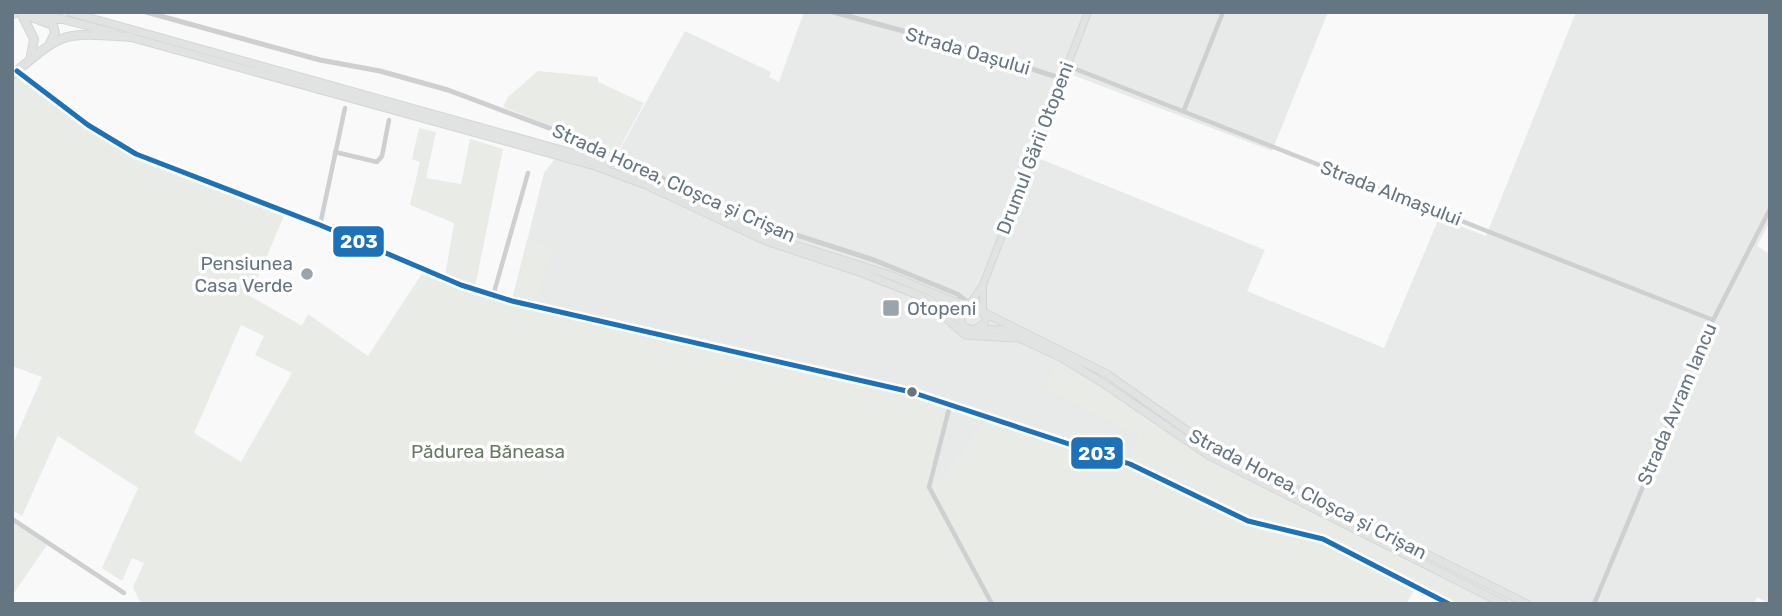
<svg xmlns="http://www.w3.org/2000/svg" width="1782" height="616" font-family="Rubik,sans-serif">
	<rect width="100%" height="100%" fill="#f9f9f9"/>
	<!-- built -->
	<path fill="#e8e9e9" d="M804,12H1328L1272,151L1070,74L1038,158L1265,250L1247,291L1384,348L1439,218L1486,236L1576,12H1770V221L1757,246L1770,254V604L1757,597L1754,604H1504L1044,388L1140,434L1130,464L989,419L933,492L928,479L938,455L512,301L544,173L557,156L618,153L685,31L771,72L769,77L779,82Z"/>
	<!-- green -->
	<path fill="#e8ebe6" fill-rule="evenodd" d="M15,69L122,147L286,211L250,296L302,326L308,314L368,356L425,269L461,285L512,299L527,240L552,247L536,306L911,392L950,405L928,479L933,492L989,419L1130,464L1140,434L1043,388L1060,357L1179,437L1504,604H1449L1324,539L1321,543L1414,590L1406,604H144L139,600L133,587L144,563L132,558L122,581L102,568L138,488L58,436L22,516L12,510V446L42,377L12,366V72ZM241,325L264,336L255,355L292,373L241,462L194,433Z
		M538,71L598,77V82L644,103L617,153L503,107L508,97Z
		M419,128L436,132L426,178L461,184L470,139L503,149L475,287L445,276L454,223L410,205L420,162L412,159Z
		M12,522L47,545L12,596Z"/>
	<g fill="none" stroke-linecap="round" stroke-linejoin="round">
		<defs>
			<path id="secondary" d="M983,286V309
				M970,304L983,285L1088,12"/>
			<path id="primary" d="M34,12L115,33
				M69,12L615,165L770,237L887,274L955,302L977,305L986,317L984,324L974,330L964,327L959,317L961,309L970,304
				M126,36L595,166L646,185L766,241L862,273L941,304L959,320
				M927,301L965,335L1013,338
				M985,313L1107,374L1209,446L1527,604
				M979,329L1002,330L1060,357L1103,383L1208,455L1504,604"/>
			<path id="trunk" d="M18,12L53,25L55,33L50,43
				M23,17L34,39L31,56
				M46,18L61,19
				M12,75C65,31 61,32 130,37"/>
		</defs>
		<!-- secondary casing -->
		<use href="#secondary" stroke="#d5d6d7" stroke-width="8"/>
		<!-- primary casing -->
		<use href="#primary" stroke="#d5d6d7" stroke-width="9"/>
		<!-- trunk casing -->
		<use href="#trunk" stroke="#d5d6d6" stroke-width="10"/>
		<!-- minor -->
		<path stroke="#cecfd0" stroke-width="4.5" d="M1769,12H1770
			M1068,66L1713,320
			M18,72L88,125L136,154L320,225L461,285L512,301L685,342L911,392L1130,464L1248,521L1323,539L1449,604
			M1184,110L1223,12
			M335,152L377,162L382,156L389,120
			M320,225L345,108
			M493,296L528,173
			M950,405L929,487L992,604
			M12,519L124,593
			M1594,604L1709,328L1770,209"/>
		<!-- tertiary -->
		<path stroke="#cecfd0" stroke-width="5" d="M146,12L320,60L380,71L448,90L573,137L759,223L874,260L957,294L970,304
			M833,12L963,47L1063,79"/>
		<!-- secondary -->
		<use href="#secondary" stroke="#e1e2e2" stroke-width="6"/>
		<!-- primary -->
		<use href="#primary" stroke="#e1e2e2" stroke-width="7"/>
		<!-- trunk -->
		<use href="#trunk" stroke="#e1e2e2" stroke-width="8"/>
		<defs>
			<path id="trunk-bridge" d="M12,16L15,12"/>
		</defs>
		<!-- trunk-bridge casing -->
		<use href="#trunk-bridge" stroke="#d5d6d6" stroke-width="10" stroke-linecap="butt"/>
		<!-- trunk-bridge -->
		<use href="#trunk-bridge" stroke="#e1e2e2" stroke-width="8"/>
		<defs>
			<path id="bus-1" d="M17,71L88,125L136,154L320,225L461,285L512,301L911,392L1130,464L1248,521L1323,539L1449,604"/>
		</defs>
		<!-- bus-1 casing -->
		<use href="#bus-1" stroke="#fff" stroke-width="10"/>
		<!-- bus-1 -->
		<use href="#bus-1" stroke="#1d71b8" stroke-width="5"/>
	</g>
	<!-- markers -->
	<g fill="#99a4ac" stroke="#fff" stroke-width="2.5">
		<circle cx="307" cy="274" r="7"/>
		<rect x="882" y="299" width="18" height="18" rx="3.5"/>
	</g>
	<circle fill="#657683" stroke="#fff" stroke-width="2.5" cx="912" cy="392" r="6"/>
	<g text-anchor="middle" dominant-baseline="central" stroke-width="7" stroke-linejoin="round" paint-order="stroke">
		<!-- street labels -->
		<g font-size="19" fill="#657683" stroke="#fff">
			<text transform="translate(968 51) rotate(16)">Strada Oașului</text>
			<text transform="translate(1035 148) rotate(-69)">Drumul Gării Otopeni</text>
			<text transform="translate(674 183) rotate(24)">Strada Horea, Cloșca și Crișan</text>
			<text transform="translate(1391 193) rotate(21)">Strada Almașului</text>
			<text transform="translate(1677 404) rotate(-67)">Strada Avram Iancu</text>
			<text transform="translate(1308 494) rotate(27)">Strada Horea, Cloșca și Crișan</text>
		</g>
		<!-- poi labels -->
		<g font-size="19" fill="#657683" stroke="#fff" text-anchor="end">
			<text x="293" y="263">Pensiunea<tspan x="293" dy="22">Casa Verde</tspan></text>
			<text x="907" y="308" text-anchor="start">Otopeni</text>
		</g>
		<!-- park labels -->
		<g font-size="19" fill="#687a64" stroke="#fff">
			<text x="488" y="451">Pădurea Băneasa</text>
		</g>
	</g>
	<g stroke="#fff" stroke-width="2.5">
		<rect x="332" y="225" width="53" height="33" rx="7" fill="#1d71b8"/>
		<rect x="1070" y="436" width="54" height="34" rx="7" fill="#1d71b8"/>
	</g>
	<g font-size="19" text-anchor="middle" font-weight="bold" fill="#fff">
		<text x="359" y="248">203</text>
		<text x="1097" y="460">203</text>
	</g>
	<!-- border -->
	<rect width="1782" height="616" fill="none" stroke="#657683" stroke-width="28"/>
</svg>
